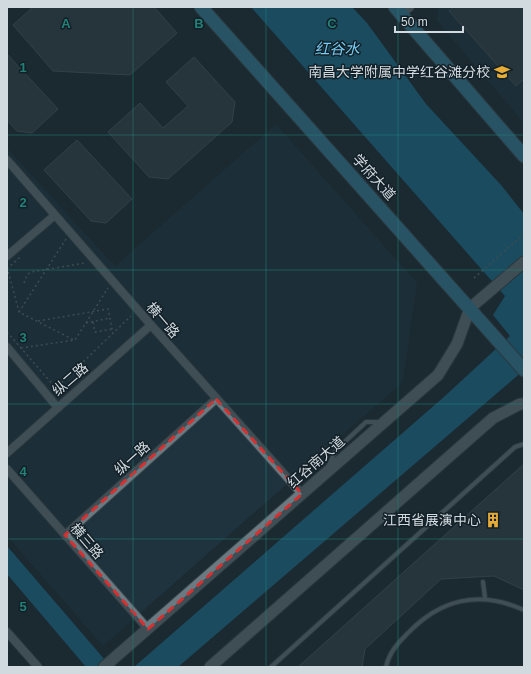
<svg xmlns="http://www.w3.org/2000/svg" width="531" height="674" font-family="Helvetica,'Noto Sans SC',sans-serif">
	<rect width="100%" height="100%" fill="#1c2a31"/>
	<!-- built -->
	<path fill="#1e333e" d="M438,7H524V123L437,21Z
		M276,124L417,283L403,382L103,646L7,536V148L115,266Z"/>
	<!-- water -->
	<path fill="#1a7498" d="M251,7H352L367,23L426,104L501,185L524,214V370L178,667H134L445,396L510,336L493,315L505,296Z
		M7,546L111,667H86L7,574Z"/>
	<!-- building -->
	<path fill="#34424a" stroke="#4d5c64" d="M33,7H154L177,33L130,75L53,71L13,25Z
		M453,7H524V79L516,86L449,11Z
		M7,54L58,109L32,133L17,131L7,120Z
		M194,57L235,102L232,122L168,179L149,177L108,132L140,103L163,128L188,106L166,82Z
		M77,140L132,199L106,223L91,221L44,170Z
		M524,464V590L494,576L441,579L365,649L362,667H298Z"/>
	<g fill="none" stroke-linecap="round" stroke-linejoin="round">
		<defs>
			<path id="lane" d="M328,467L336,450L366,422H380
				M483,582L485,598
				M271,667L515,447L524,444
				M386,667C389,653 397,644 407,634C441,598 479,590 524,610"/>
			<path id="street" d="M401,14L410,7
				M7,160L151,325L302,494
				M7,256L55,215
				M7,347L58,408
				M7,453L151,325
				M7,469L148,629
				M65,535L216,399
				M7,632L38,667"/>
			<path id="secondary" d="M104,667L438,375L457,344L470,308L524,262
				M210,667L493,418L520,404H524"/>
			<path id="primary" d="M201,7L524,370
				M395,7L524,156"/>
		</defs>
		<!-- lane casing -->
		<use href="#lane" stroke="#3b474c" stroke-width="6"/>
		<!-- street casing -->
		<use href="#street" stroke="#3b474c" stroke-width="10"/>
		<!-- secondary casing -->
		<use href="#secondary" stroke="#3b474c" stroke-width="13"/>
		<!-- primary casing -->
		<use href="#primary" stroke="#3b474c" stroke-width="15"/>
		<!-- path -->
		<path stroke="#68747a" stroke-width="1.5" stroke-dasharray="2 3" stroke-linecap="butt" d="M7,267L19,312L74,340
			M7,269L20,257
			M474,278L524,234
			M24,283L27,275L31,272L85,263
			M19,312L66,239
			M38,321L108,309L113,334
			M93,322L95,332L112,329
			M86,323L110,318
			M7,332L54,386L61,383L131,316
			M21,348L75,340L108,288"/>
		<!-- lane -->
		<use href="#lane" stroke="#6a7a82" stroke-width="4"/>
		<!-- street -->
		<use href="#street" stroke="#6a7a82" stroke-width="8"/>
		<!-- secondary -->
		<use href="#secondary" stroke="#6a7a82" stroke-width="11"/>
		<!-- primary -->
		<use href="#primary" stroke="#3985a3" stroke-width="13"/>
	</g>
	<!-- marked area -->
	<path d="M0 0H531V674H0ZM216,399L302,494L148,629L65,535Z" fill="#1c2a31" fill-opacity=".55" fill-rule="evenodd"/>
	<path fill="none" stroke="#d63131" stroke-width="3" stroke-dasharray="8 5" stroke-linejoin="round" d="M216,399L302,494L148,629L65,535Z"/>
	<!-- grid -->
	<path fill="none" stroke="#228079" stroke-width="1" stroke-opacity="0.55" d="M133,7V667M266,7V667M398,7V667M7,135H524M7,270H524M7,404H524M7,539H524"/>
	<!-- icons -->
	<defs>
		<symbol id="school-bare" viewBox="-9 -9 18 18"><path d="M0-5L7-2L0 1L-7-2ZM-4 1L0 2.5L4 1V4Q0 6-4 4Z" fill="#e6ac36" stroke="#132027" stroke-width="2.5" paint-order="stroke"/></symbol>
		<symbol id="building-bare" viewBox="-9 -9 18 18"><path d="M-4-6H4V6H1V3H-1V6H-4ZM-2.5-4.3h1.7v1.8h-1.7ZM.8-4.3h1.7v1.8H.8ZM-2.5-1h1.7V.8h-1.7ZM.8-1h1.7V.8H.8Z" fill="#e6ac36" stroke="#132027" stroke-width="2.5" paint-order="stroke"/></symbol>
	</defs>
	<g fill-rule="evenodd">
		<use href="#school-bare" x="491" y="61" width="22" height="22"/>
		<use href="#building-bare" x="482" y="509" width="22" height="22"/>
	</g>
	<g text-anchor="middle" dominant-baseline="central" stroke-width="3" stroke-linejoin="round" paint-order="stroke">
		<!-- poi labels -->
		<g font-size="14" fill="#d1dadf" stroke="#132027" text-anchor="end">
			<text x="490" y="72">南昌大学附属中学红谷滩分校</text>
			<text x="481" y="520">江西省展演中心</text>
		</g>
		<!-- street labels -->
		<g font-size="14" fill="#d1dadf" stroke="#132027">
			<text transform="translate(374 177) rotate(48)">学府大道</text>
			<text transform="translate(163 320) rotate(49)">横一路</text>
			<text transform="translate(70 379) rotate(-41)">纵二路</text>
			<text transform="translate(132 458) rotate(-42)">纵一路</text>
			<text transform="translate(316 462) rotate(-41)">红谷南大道</text>
			<text transform="translate(87 541) rotate(49)">横三路</text>
		</g>
		<!-- water labels -->
		<g font-size="15" font-style="italic" fill="#76ccf5" stroke="#132027">
			<text x="337" y="48">红谷水</text>
		</g>
	</g>
	<g font-size="13" text-anchor="middle" font-weight="bold" fill="#228079" stroke="#132027" stroke-width="3" stroke-linejoin="round" paint-order="stroke">
		<text x="66" y="28">A</text>
		<text x="199" y="28">B</text>
		<text x="332" y="28">C</text>
		<text x="23" y="72">1</text>
		<text x="23" y="207">2</text>
		<text x="23" y="342">3</text>
		<text x="23" y="476">4</text>
		<text x="23" y="611">5</text>
	</g>
	<!-- border -->
	<rect width="531" height="674" fill="none" stroke="#d1dadf" stroke-width="16"/>
	<!-- scale -->
	<path d="M395 26v6h68v-6" fill="none" stroke="#d1dadf" stroke-width="2"/>
	<text x="401" y="26" font-size="12" fill="#d1dadf" stroke="#132027" stroke-width="3" paint-order="stroke">50 m</text>
</svg>
